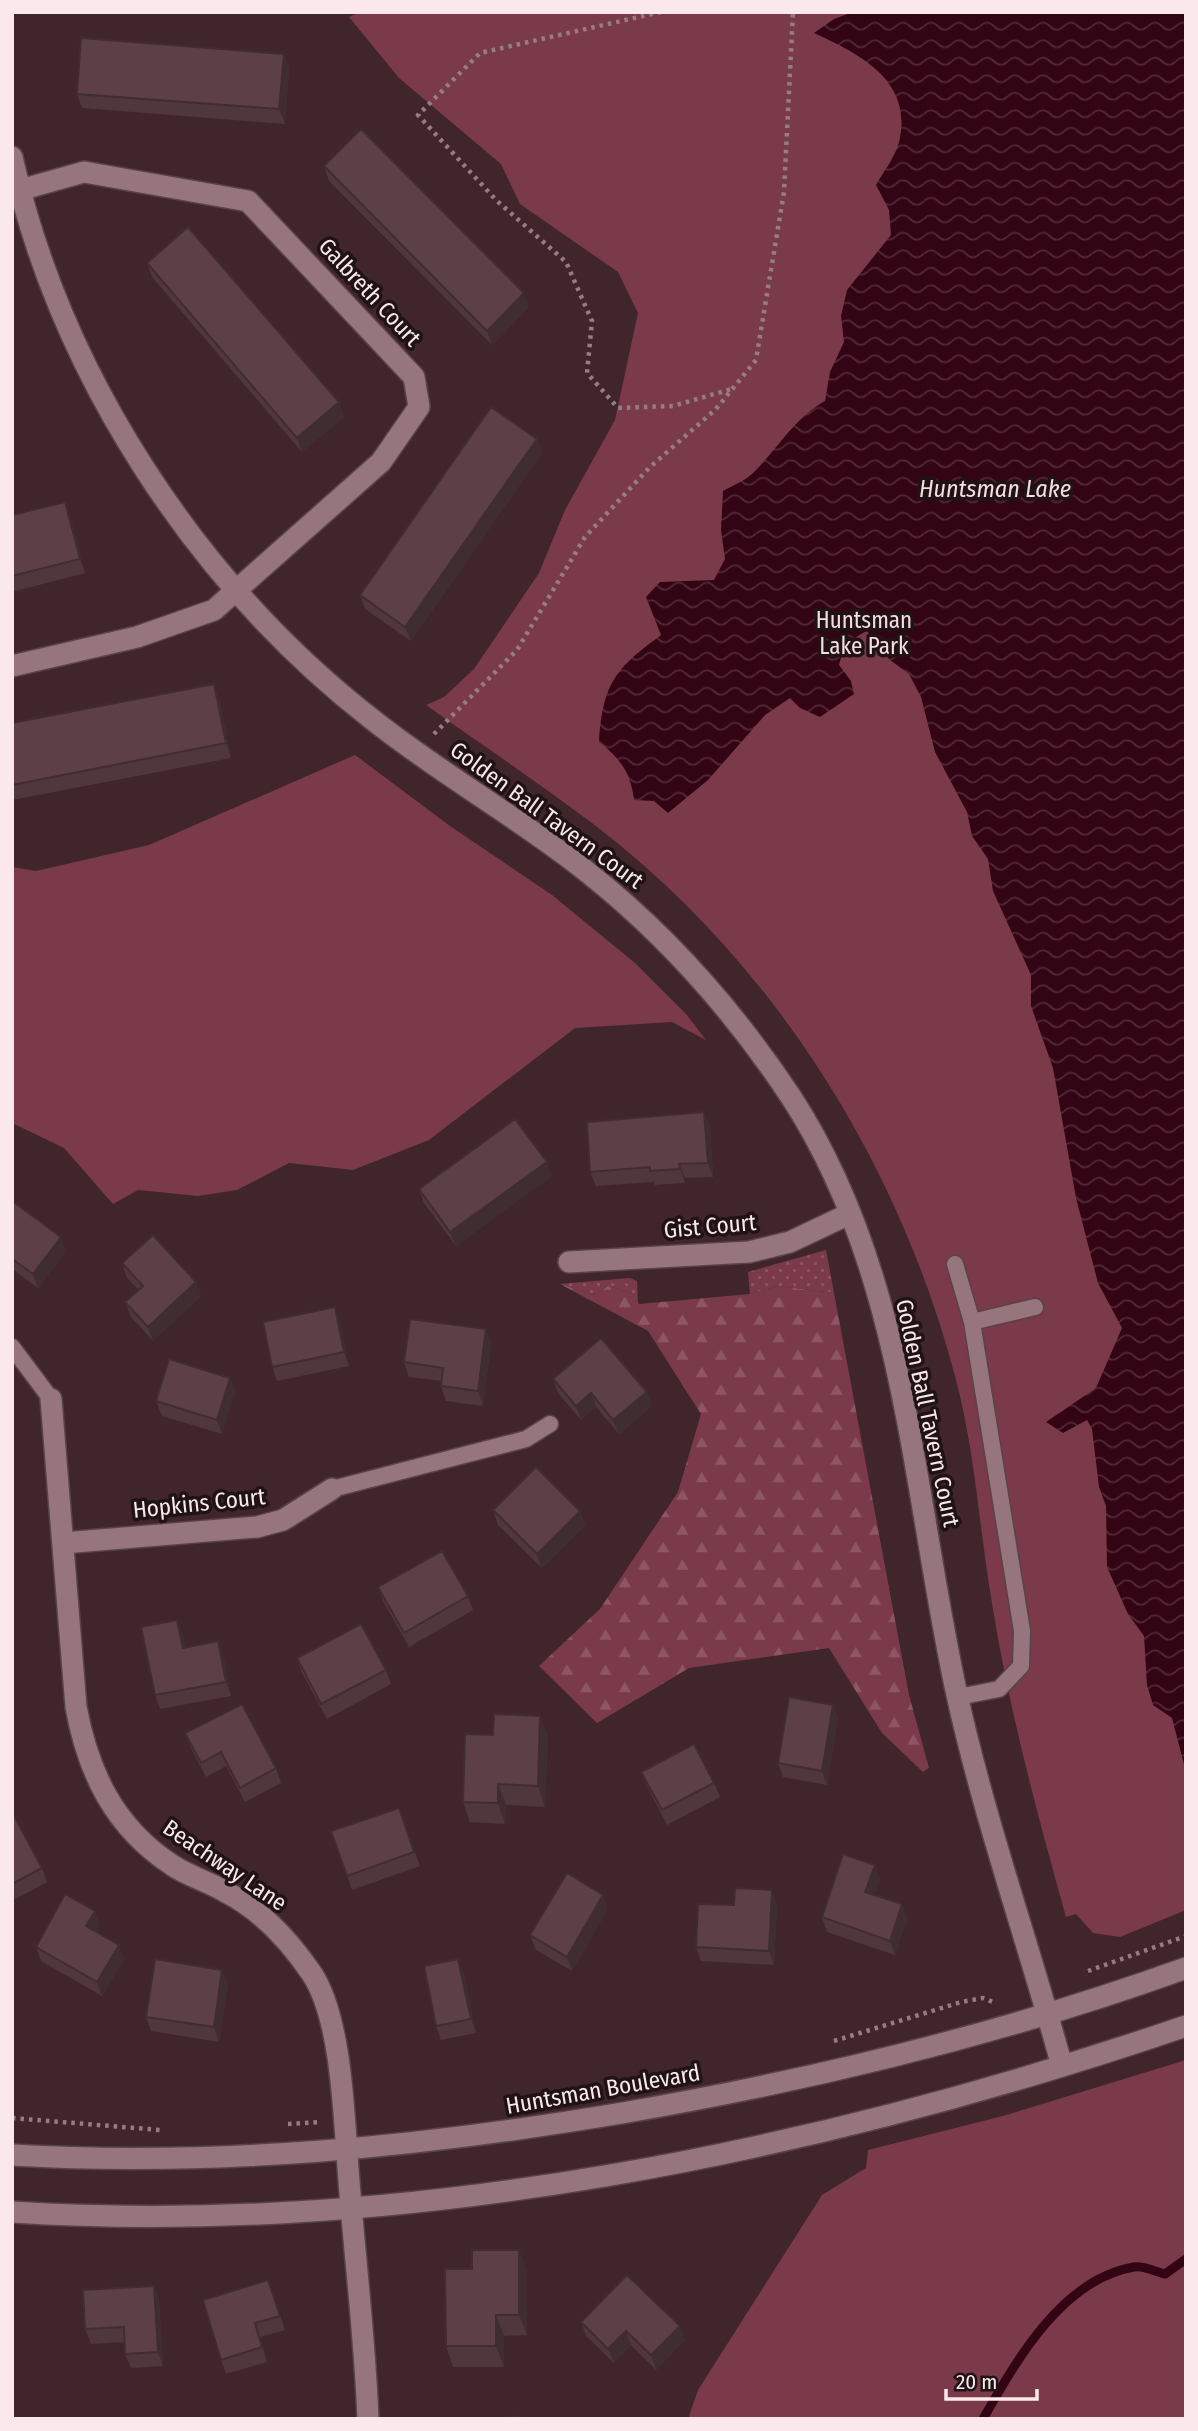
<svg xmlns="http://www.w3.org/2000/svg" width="1198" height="2431" font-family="'Fira Sans Condensed',sans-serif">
	<defs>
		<pattern id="grass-dots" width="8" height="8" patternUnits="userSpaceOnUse" patternTransform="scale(1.75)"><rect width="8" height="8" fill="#7a3a4a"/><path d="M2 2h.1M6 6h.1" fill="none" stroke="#8e5664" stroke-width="1.8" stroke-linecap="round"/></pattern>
		<pattern id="forest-firs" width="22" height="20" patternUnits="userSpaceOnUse" patternTransform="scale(1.75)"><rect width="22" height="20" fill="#7a3a4a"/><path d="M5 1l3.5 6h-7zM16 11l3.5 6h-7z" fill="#8e5664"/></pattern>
		<pattern id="water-waves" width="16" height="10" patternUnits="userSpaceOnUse" patternTransform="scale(1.75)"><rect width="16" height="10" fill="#330514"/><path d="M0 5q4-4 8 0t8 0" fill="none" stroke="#512936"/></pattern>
	</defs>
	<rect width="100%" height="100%" fill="#40262b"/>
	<!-- grass -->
	<path fill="url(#grass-dots)" d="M826,1250L834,1293L778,1286L750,1294L748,1272Z
		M630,1278L637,1281L638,1304L631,1293L608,1286L595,1295L560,1284Z"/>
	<!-- forest -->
	<path fill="url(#forest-firs)" d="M560,1284L595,1295L608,1286L631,1293L639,1304L750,1294L778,1286L834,1293L909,1695L929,1768L923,1772L882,1733L829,1648L689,1668L597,1723L539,1666L600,1609L678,1492L701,1414L648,1331Z"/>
	<!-- park -->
	<path fill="#7a3a4a" d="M360,12H1186V1910L1120,1937L1093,1933L1076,1914L1066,1917C1037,1813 1009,1710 992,1603C979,1527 975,1450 955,1376C898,1161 773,962 596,826C541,784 482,745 426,705L444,697L474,669L539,573L565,510L615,420L638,313L618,272L520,204L501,164L399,78L349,17Z
		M355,755L450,826L552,895L635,963L687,1015L706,1040L672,1022L575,1028L429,1140L353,1170L289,1163L237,1190L198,1196L138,1190L113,1204L64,1148L12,1123V867L36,871L149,845Z
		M1186,2060V2419H688L698,2390L822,2195L866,2168L868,2150L1003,2116Z"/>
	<!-- water -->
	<path fill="url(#water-waves)" d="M853,12H1186V1772L1172,1718L1153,1705L1147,1685L1144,1636L1128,1614L1107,1567L1106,1506L1099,1487L1092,1429L1087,1420L1063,1433L1046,1422L1096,1388L1122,1328L1098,1283L1076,1198L1053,1068L1031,1006V975L993,891L988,859L972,836L967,812L935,752L921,697L909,674L890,660L867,631C850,639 844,647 839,665L851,681L854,694L820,717L800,708L790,698L765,715L708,780L668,813L654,801L634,800C631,773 620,758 599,742C603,683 615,669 661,635L646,597L660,582L714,580L725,559L721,530L723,491C732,486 744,481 752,474C778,449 793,419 825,401L830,372L844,342L841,316L847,290L891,235L889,210L876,185C883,172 896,156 899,142C914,80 859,54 814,33L834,19Z"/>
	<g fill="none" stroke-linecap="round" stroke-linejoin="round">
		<!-- stream -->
		<path stroke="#330514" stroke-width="9" d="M983,2419C1016,2361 1062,2279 1134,2267C1143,2265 1156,2272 1165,2274L1186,2259"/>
		<defs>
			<path id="service" d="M955,1264L972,1322
				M12,1347L51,1399
				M332,1489L526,1439L550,1424
				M958,1697L999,1689L1021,1666L1022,1631L972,1322L1035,1307"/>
			<path id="minor" d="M12,157C61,376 197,583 373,720C441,774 518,817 586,871C667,935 734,1011 791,1097C906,1273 913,1495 957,1695C985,1821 1028,1942 1062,2066
				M12,666L137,637L214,610L381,462L419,407L414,377L248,201L84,172L20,190
				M569,1262L749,1252L790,1242L849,1214
				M51,1399L76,1707C88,1772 114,1827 172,1865C188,1876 207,1881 224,1891C260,1909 289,1940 312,1974C343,2021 344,2124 349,2181C355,2260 365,2339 368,2419
				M63,1543L257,1527L283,1520L332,1489"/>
			<path id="tertiary" d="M12,2155C217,2167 420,2147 622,2113C813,2080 1003,2034 1186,1968
				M12,2212C404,2237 816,2152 1186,2026"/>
		</defs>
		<!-- service casing -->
		<use href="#service" stroke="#594248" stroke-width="19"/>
		<!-- minor casing -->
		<use href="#minor" stroke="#594248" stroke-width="24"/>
		<!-- tertiary casing -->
		<use href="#tertiary" stroke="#594248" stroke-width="24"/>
		<!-- path -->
		<path stroke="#957e82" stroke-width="4.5" stroke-dasharray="3.5 5" stroke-linecap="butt" d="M661,12L480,53L418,115L496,200L566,262L592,321L587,373L618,408L673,406L735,388
			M434,734L517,650L585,537L649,468L716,409L756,360L784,192L793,12
			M1088,1971L1186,1936
			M834,2041L961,2002L983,1998L993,2002
			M12,2118L160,2130
			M288,2124L321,2122"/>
		<!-- service -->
		<use href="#service" stroke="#96767c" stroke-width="16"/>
		<!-- minor -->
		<use href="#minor" stroke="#96767c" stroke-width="21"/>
		<!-- tertiary -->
		<use href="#tertiary" stroke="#96767c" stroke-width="21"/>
	</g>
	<!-- wall -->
	<path fill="#4f373b" d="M284,54L289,68L285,124L82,108L77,94Z
		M324,166L529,307L492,345L329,181Z
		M147,263L339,402L344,417L302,452L152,277Z
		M537,439L542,453L411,641L365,609L360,595Z
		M12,515L70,516L85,573L12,592Z
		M219,699L231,758L12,800V723Z
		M710,1126L713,1177L685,1178V1183L655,1185L654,1182L596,1186L590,1172Z
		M552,1176L456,1246L424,1203L419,1189Z
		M12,1201L66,1251L38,1288L12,1269Z
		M122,1263L196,1282L201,1296L153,1341L131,1317L125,1302L139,1290L127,1278Z
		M340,1321L349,1366L277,1381L272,1367Z
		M491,1343L483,1406L446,1401L441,1386L442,1381L409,1377L404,1362Z
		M230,1378L235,1392L222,1434L162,1416L156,1401Z
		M553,1379L647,1392L652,1406L619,1434L596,1407L581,1420L558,1393Z
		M493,1510L580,1511L585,1525L542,1568L498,1525Z
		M378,1587L468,1596L473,1610L409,1647L383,1601Z
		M183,1635L185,1647L218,1641L223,1655L231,1696L160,1709L155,1695Z
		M297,1658L386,1670L391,1684L327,1719L302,1673Z
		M833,1705L838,1719L827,1785L783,1777L778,1763Z
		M540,1716L548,1737L545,1807L506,1805L505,1824L470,1822L463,1802L493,1735Z
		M185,1733L276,1768L281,1783L245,1802L226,1766L206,1777L191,1748Z
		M641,1772L714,1783L720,1797L667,1825L647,1786Z
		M399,1808L420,1866L352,1890L331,1831Z
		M12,1812L42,1868L47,1882L12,1901Z
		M880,1879L874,1895L902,1904L907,1919L895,1955L827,1932L822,1917Z
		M777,1904L774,1965L701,1961L696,1947L734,1905Z
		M608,1909L572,1971L536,1950L530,1935Z
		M100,1925L96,1932L124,1959L102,1996L41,1961L36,1947Z
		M464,1973L476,2033L441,2040L436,2026Z
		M228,1985L219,2042L151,2031L146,2017Z
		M519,2250L527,2271V2335L504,2336V2367H453L446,2346L472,2269Z
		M268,2280L285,2330L260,2337L267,2362L226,2374L221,2360Z
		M154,2286L159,2300L163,2366L131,2368L125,2354V2342L91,2344L85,2329Z
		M581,2322L685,2340L656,2370L631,2345L614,2363L586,2336Z"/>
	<!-- shaded-wall -->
	<path fill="#402d30" d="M284,54L289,68L285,124L279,109Z
		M524,293L529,307L492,345L487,331Z
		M339,402L344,417L302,452L297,438Z
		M537,439L542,453L411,641L405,627Z
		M65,502L70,516L85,573L80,559Z
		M214,684L219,699L231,758L226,743Z
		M704,1112L710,1126L713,1177L708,1163Z
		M547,1162L552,1176L456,1246L450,1232Z
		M679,1164L685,1178V1183L680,1169Z
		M61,1237L66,1251L38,1288L33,1274Z
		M196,1282L201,1296L153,1341L148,1327Z
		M335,1307L340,1321L349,1366L344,1352Z
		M486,1329L491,1343L483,1406L478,1391Z
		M230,1378L235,1392L222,1434L217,1420Z
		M647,1392L652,1406L619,1434L613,1420Z
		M591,1393L596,1407L581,1420L576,1406Z
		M580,1511L585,1525L542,1568L537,1554Z
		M177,1620L183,1635L188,1662L183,1648Z
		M218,1641L223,1655L231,1696L226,1682Z
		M833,1705L838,1719L827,1785L822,1771Z
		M540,1716L548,1737L545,1807L538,1786Z
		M498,1784L506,1805L505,1824L498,1803Z
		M875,1865L880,1879L871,1906L865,1892Z
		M772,1890L777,1904L774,1965L769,1951Z
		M603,1895L608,1909L572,1971L567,1957Z
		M902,1904L907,1919L895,1955L890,1941Z
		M95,1911L100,1925L91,1941L86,1926Z
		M119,1945L124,1959L102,1996L97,1982Z
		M458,1959L464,1973L476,2033L471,2019Z
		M222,1970L228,1985L219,2042L214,2027Z
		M519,2250L527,2271V2335L519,2315Z
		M154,2286L159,2300L163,2366L158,2352Z
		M496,2315L504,2336V2367L496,2346Z
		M680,2326L685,2340L656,2370L651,2355Z
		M626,2331L631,2345L614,2363L608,2349Z"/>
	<!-- building -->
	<path fill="#5c4045" stroke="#402d30" stroke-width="2" d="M81,38L284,54L279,109L77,94Z
		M361,129L524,293L487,331L324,166Z
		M188,227L339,402L297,438L147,263Z
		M491,407L537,439L405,627L360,595Z
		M65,502L80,559L12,576V515Z
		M214,684L226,743L12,785V723Z
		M704,1112L708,1163L679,1164L680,1169L650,1171V1167L590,1172L587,1122Z
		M515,1119L547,1162L450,1232L419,1189Z
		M12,1201L61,1237L33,1274L12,1259Z
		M153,1235L196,1282L148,1327L125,1302L143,1286L122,1263Z
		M335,1307L344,1352L272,1367L263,1322Z
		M410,1319L486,1329L478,1391L441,1386L443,1368L404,1362Z
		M601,1338L647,1392L613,1420L591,1393L576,1406L553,1379Z
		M169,1359L230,1378L217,1420L156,1401Z
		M536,1467L580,1511L537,1554L493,1510Z
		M442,1551L468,1596L404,1633L378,1587Z
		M177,1620L183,1648L218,1641L226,1682L155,1695L141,1627Z
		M361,1624L386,1670L321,1704L297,1658Z
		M789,1697L833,1705L822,1771L778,1763Z
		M242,1704L276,1768L240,1788L221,1752L201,1763L185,1733Z
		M494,1714L540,1716L538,1786L498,1784V1803L463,1802L465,1734L493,1735Z
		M694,1744L714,1783L662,1810L641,1772Z
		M399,1808L414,1852L347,1876L331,1831Z
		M12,1812L42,1868L12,1884Z
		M843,1854L875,1865L865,1892L902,1904L890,1941L822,1917Z
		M567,1873L603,1895L567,1957L530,1935Z
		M735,1888L772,1890L769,1951L696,1947L698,1904L734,1905Z
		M65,1894L95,1911L86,1926L119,1945L97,1982L36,1947Z
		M155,1959L222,1970L214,2027L146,2017Z
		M458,1959L471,2019L436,2026L424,1966Z
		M472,2250H519V2315H496V2346H446L445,2269H472Z
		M627,2275L680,2326L651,2355L626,2331L608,2349L581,2322Z
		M268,2280L280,2316L255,2323L262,2347L221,2360L203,2300Z
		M154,2286L158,2352L125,2354L124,2327L85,2329L83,2290Z
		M521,2416L522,2419H489Z"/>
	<g text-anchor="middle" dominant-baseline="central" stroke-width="7" stroke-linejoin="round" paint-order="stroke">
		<!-- street labels -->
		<g font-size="23" fill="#fae8eb" stroke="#1f1315">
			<text transform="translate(370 292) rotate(47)">Galbreth Court</text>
			<text transform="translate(547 815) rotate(36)">Golden Ball Tavern Court</text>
			<text transform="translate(710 1226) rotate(-5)">Gist Court</text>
			<text transform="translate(928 1413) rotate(78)">Golden Ball Tavern Court</text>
			<text transform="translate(199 1503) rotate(-6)">Hopkins Court</text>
			<text transform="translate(225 1865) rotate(34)">Beachway Lane</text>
			<text transform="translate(603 2089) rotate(-10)">Huntsman Boulevard</text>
		</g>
		<!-- park labels -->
		<g font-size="23" fill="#f6dbdf" stroke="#1f1315">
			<text x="864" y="620">Huntsman<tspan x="864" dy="26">Lake Park</tspan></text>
		</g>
		<!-- water labels -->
		<g font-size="24" font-style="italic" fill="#f7dce0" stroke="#1f1315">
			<text x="995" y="489">Huntsman Lake</text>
		</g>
	</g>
	<!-- border -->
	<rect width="1198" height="2431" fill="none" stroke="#fae8eb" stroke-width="28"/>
	<!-- scale -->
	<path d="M946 2389v10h91v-10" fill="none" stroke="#fae8eb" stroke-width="3.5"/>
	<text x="956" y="2389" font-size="21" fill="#fae8eb" stroke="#1f1315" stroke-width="5" paint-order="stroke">20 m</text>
</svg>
